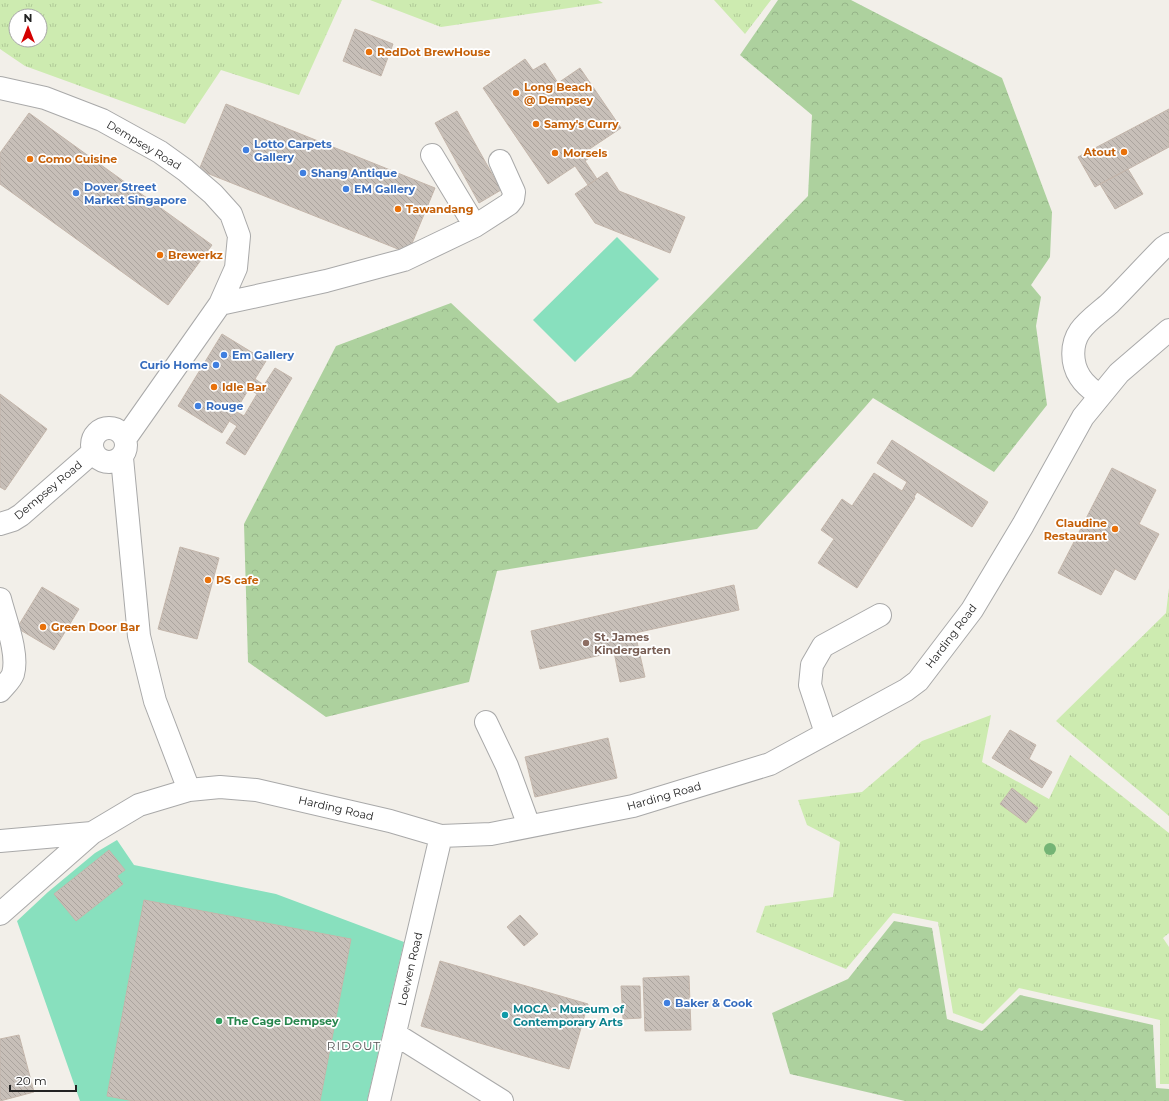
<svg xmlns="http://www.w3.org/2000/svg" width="1169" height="1101" font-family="Montserrat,sans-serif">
	<defs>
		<pattern id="grass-tufts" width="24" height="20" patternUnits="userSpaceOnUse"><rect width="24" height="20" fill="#cdebb0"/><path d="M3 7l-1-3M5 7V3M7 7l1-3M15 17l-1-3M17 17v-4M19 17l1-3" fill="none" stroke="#b0c997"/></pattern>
		<pattern id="forest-crowns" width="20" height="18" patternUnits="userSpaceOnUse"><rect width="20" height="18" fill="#add19e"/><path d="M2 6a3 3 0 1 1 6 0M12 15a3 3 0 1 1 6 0" fill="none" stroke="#95b388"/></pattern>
		<pattern id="building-back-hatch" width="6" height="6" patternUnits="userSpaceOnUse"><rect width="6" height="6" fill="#c7bfb8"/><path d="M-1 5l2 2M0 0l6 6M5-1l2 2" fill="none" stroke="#aba49e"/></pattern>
	</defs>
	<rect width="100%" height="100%" fill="#f2efe9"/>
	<!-- grass -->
	<path fill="url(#grass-tufts)" fill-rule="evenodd" d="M0,0H342L299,95L221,70L185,124L25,66L0,49ZM16,16H40V40H16Z
		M370,0H598L603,3L441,27Z
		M714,0H771L745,34Z
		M1169,588V816L1056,721L1166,613Z
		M991,715L982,762L1049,799L1070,755L1169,833V933L1163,938L1169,947V1084H1160V1020L1019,988L983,1024L953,1013L938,922L893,913L846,969L756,932L765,906L833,897L840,842L807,825L798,800L862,792L922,741Z"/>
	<!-- forest -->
	<path fill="url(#forest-crowns)" d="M778,0H851L1002,78L1052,212L1050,257L1031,285L1041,297L1036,326L1047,405L994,472L873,398L757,529L497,571L469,682L326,717L248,662L244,524L336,346L451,303L558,403L631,377L808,196L812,115L740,55Z
		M894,921L932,928L947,1019L982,1031L1020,995L1153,1025L1156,1088L1169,1089V1101H905L790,1074L772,1013L848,979Z"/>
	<!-- pitch -->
	<path fill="#88e0be" d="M617,237L659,279L575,362L533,320Z
		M117,840L134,865L276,894L404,942L367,1101H80L17,921L48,892L95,853Z"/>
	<!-- building -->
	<path fill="url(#building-back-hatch)" stroke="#c4b6ab" d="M355,29L393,44L381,76L343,61Z
		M525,59L533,70L545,63L558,83L580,68L621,128L588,150L592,156L585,161L597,179L588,185L575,166L548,184L483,88Z
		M226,104L435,188L408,253L199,170Z
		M1169,109V147L1095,187L1078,157Z
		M457,111L501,190L479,203L435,123Z
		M29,113L212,245L168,305L0,184V153Z
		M1128,169L1143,194L1115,209L1100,184Z
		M607,172L619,191L685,217L670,253L595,223L575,194Z
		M222,334L266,361L222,433L178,406Z
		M275,368L292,378L245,455L226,443L237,426L229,421L235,411L244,416L257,394L249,389L255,379L264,385Z
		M0,394L47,429L5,490L0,487Z
		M892,440L988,502L972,527L917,492L914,497L915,498L857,588L818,563L834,539L821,530L842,499L852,506L874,473L902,491L907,482L877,463Z
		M1112,468L1156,490L1139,524L1159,534L1135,580L1115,569L1101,595L1058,573Z
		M180,547L219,558L197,639L158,629Z
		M734,585L739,610L635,633L645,677L620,682L614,652L540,669L531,631Z
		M42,587L79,609L54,650L17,628Z
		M1010,730L1036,745L1029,759L1052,772L1042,788L992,758Z
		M608,738L617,778L535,797L525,757Z
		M1012,788L1038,808L1026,823L1000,804Z
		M109,850L125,870L117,876L123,884L76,921L54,894Z
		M144,900L351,939L320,1101H134L107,1096Z
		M520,915L538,934L524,946L507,927Z
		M440,961L588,1004L569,1069L421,1026Z
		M689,976L691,1030L645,1031L643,978Z
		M621,986H640L641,1018L623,1019Z
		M19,1035L34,1092L0,1101V1039Z"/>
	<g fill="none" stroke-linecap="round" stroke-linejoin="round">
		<defs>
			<path id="minor" d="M0,88L45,98L102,120L160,152L185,170L213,194L231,214L239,236L236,268L220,304L125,439
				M432,155L475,226
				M220,304L326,281L404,260L475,226L509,204L513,199L514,192L500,161
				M1100,396C1093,391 1085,385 1080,377C1071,363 1071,344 1080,331C1088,320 1100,312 1110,303C1128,285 1145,266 1163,248L1169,244
				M92 445a17 17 0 1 1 34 0a17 17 0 1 1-34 0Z
				M122,458L139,636L155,701L189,790
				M0,524L13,520L21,515L93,452
				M0,599C5,619 19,654 13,674C11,680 4,686 0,691
				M486,722L507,766L529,826
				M826,733L810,685L812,665L823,646L880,615
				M0,841L92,833
				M0,914L92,833L139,805L189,790L220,787L256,790L390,821L441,836L491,834L633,806L770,764L906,690L918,681L972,610L1023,525L1083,417L1119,373L1169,330
				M395,1034L502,1101
				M379,1101L441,836"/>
		</defs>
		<!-- minor casing -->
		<use href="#minor" stroke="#a9a9a9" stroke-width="24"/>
		<!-- minor -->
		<use href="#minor" stroke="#fff" stroke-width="22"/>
	</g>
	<!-- trees -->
	<circle fill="#74b475" cx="1050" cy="849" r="6"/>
	<!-- markers -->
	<g fill="#e8710a" stroke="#fff" stroke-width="1.5">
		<circle cx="369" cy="52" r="4"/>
		<circle cx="516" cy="93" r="4"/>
		<circle cx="536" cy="124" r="4"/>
		<circle cx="1124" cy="152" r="4"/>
		<circle cx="555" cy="153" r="4"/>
		<circle cx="30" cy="159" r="4"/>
		<circle cx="398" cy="209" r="4"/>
		<circle cx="160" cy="255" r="4"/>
		<circle cx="214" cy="387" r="4"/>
		<circle cx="1115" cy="529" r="4"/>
		<circle cx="208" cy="580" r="4"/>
		<circle cx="43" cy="627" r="4"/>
	</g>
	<g fill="#3f7fe0" stroke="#fff" stroke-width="1.5">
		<circle cx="246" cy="150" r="4"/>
		<circle cx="303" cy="173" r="4"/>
		<circle cx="346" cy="189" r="4"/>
		<circle cx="76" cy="193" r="4"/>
		<circle cx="224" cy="355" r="4"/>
		<circle cx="216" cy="365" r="4"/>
		<circle cx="198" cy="406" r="4"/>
		<circle cx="667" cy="1003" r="4"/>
	</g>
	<circle fill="#8d6e63" stroke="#fff" stroke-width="1.5" cx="586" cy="643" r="4"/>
	<circle fill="#0f9aa8" stroke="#fff" stroke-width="1.5" cx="505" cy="1015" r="4"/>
	<circle fill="#2e9e5b" stroke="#fff" stroke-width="1.5" cx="219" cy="1021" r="4"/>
	<g text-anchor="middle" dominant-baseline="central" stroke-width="3.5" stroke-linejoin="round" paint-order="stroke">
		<!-- food labels -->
		<g font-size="11" font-weight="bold" fill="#c56008" stroke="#fff" text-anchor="start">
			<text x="377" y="52">RedDot BrewHouse</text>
			<text x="524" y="87">Long Beach<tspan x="524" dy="13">@ Dempsey</tspan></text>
			<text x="544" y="124">Samy's Curry</text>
			<text x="1116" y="152" text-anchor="end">Atout</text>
			<text x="563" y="153">Morsels</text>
			<text x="38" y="159">Como Cuisine</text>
			<text x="406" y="209">Tawandang</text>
			<text x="168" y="255">Brewerkz</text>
			<text x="222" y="387">Idle Bar</text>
			<text x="1107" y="523" text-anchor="end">Claudine<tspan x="1107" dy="13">Restaurant</tspan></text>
			<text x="216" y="580">PS cafe</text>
			<text x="51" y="627">Green Door Bar</text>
		</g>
		<!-- shop labels -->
		<g font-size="11" font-weight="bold" fill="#366cbe" stroke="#fff" text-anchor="start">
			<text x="254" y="144">Lotto Carpets<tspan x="254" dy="13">Gallery</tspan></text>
			<text x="311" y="173">Shang Antique</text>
			<text x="84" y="187">Dover Street<tspan x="84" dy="13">Market Singapore</tspan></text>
			<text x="354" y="189">EM Gallery</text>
			<text x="232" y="355">Em Gallery</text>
			<text x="208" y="365" text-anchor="end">Curio Home</text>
			<text x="206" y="406">Rouge</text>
			<text x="675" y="1003">Baker &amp; Cook</text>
		</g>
		<!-- street labels -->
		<g font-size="11" fill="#222" stroke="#fff">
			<text transform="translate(144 145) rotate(31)">Dempsey Road</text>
			<text transform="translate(48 490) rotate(-40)">Dempsey Road</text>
			<text transform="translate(951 636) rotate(-53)">Harding Road</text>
			<text transform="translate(664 796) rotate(-16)">Harding Road</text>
			<text transform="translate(336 808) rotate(13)">Harding Road</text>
			<text transform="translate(410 969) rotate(-77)">Loewen Road</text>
		</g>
		<!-- education labels -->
		<g font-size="11" font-weight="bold" fill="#785e54" stroke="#fff" text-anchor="start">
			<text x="594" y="637">St. James<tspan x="594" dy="13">Kindergarten</tspan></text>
		</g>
		<!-- culture labels -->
		<g font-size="11" font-weight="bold" fill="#0d838f" stroke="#fff" text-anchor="start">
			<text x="513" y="1009">MOCA - Museum of<tspan x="513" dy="13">Contemporary Arts</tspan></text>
		</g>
		<!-- leisure labels -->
		<g font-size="11" font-weight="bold" fill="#27864d" stroke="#fff" text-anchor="start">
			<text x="227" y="1021">The Cage Dempsey</text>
		</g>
		<!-- neighbourhood labels -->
		<g font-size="12" letter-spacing="1" fill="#555" stroke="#fff">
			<text x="354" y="1045">RIDOUT</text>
		</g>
	</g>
	<!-- north arrow -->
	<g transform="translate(28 28)"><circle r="19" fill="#ffffff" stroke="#a7a7a7"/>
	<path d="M0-3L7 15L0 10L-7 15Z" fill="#d40000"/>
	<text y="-6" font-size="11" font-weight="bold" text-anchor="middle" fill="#222222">N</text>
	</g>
	<!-- scale -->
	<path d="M10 1085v6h66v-6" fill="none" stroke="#222222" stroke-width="2"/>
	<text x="16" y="1085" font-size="12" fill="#222222" stroke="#ffffff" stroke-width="3" paint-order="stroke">20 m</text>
</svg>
